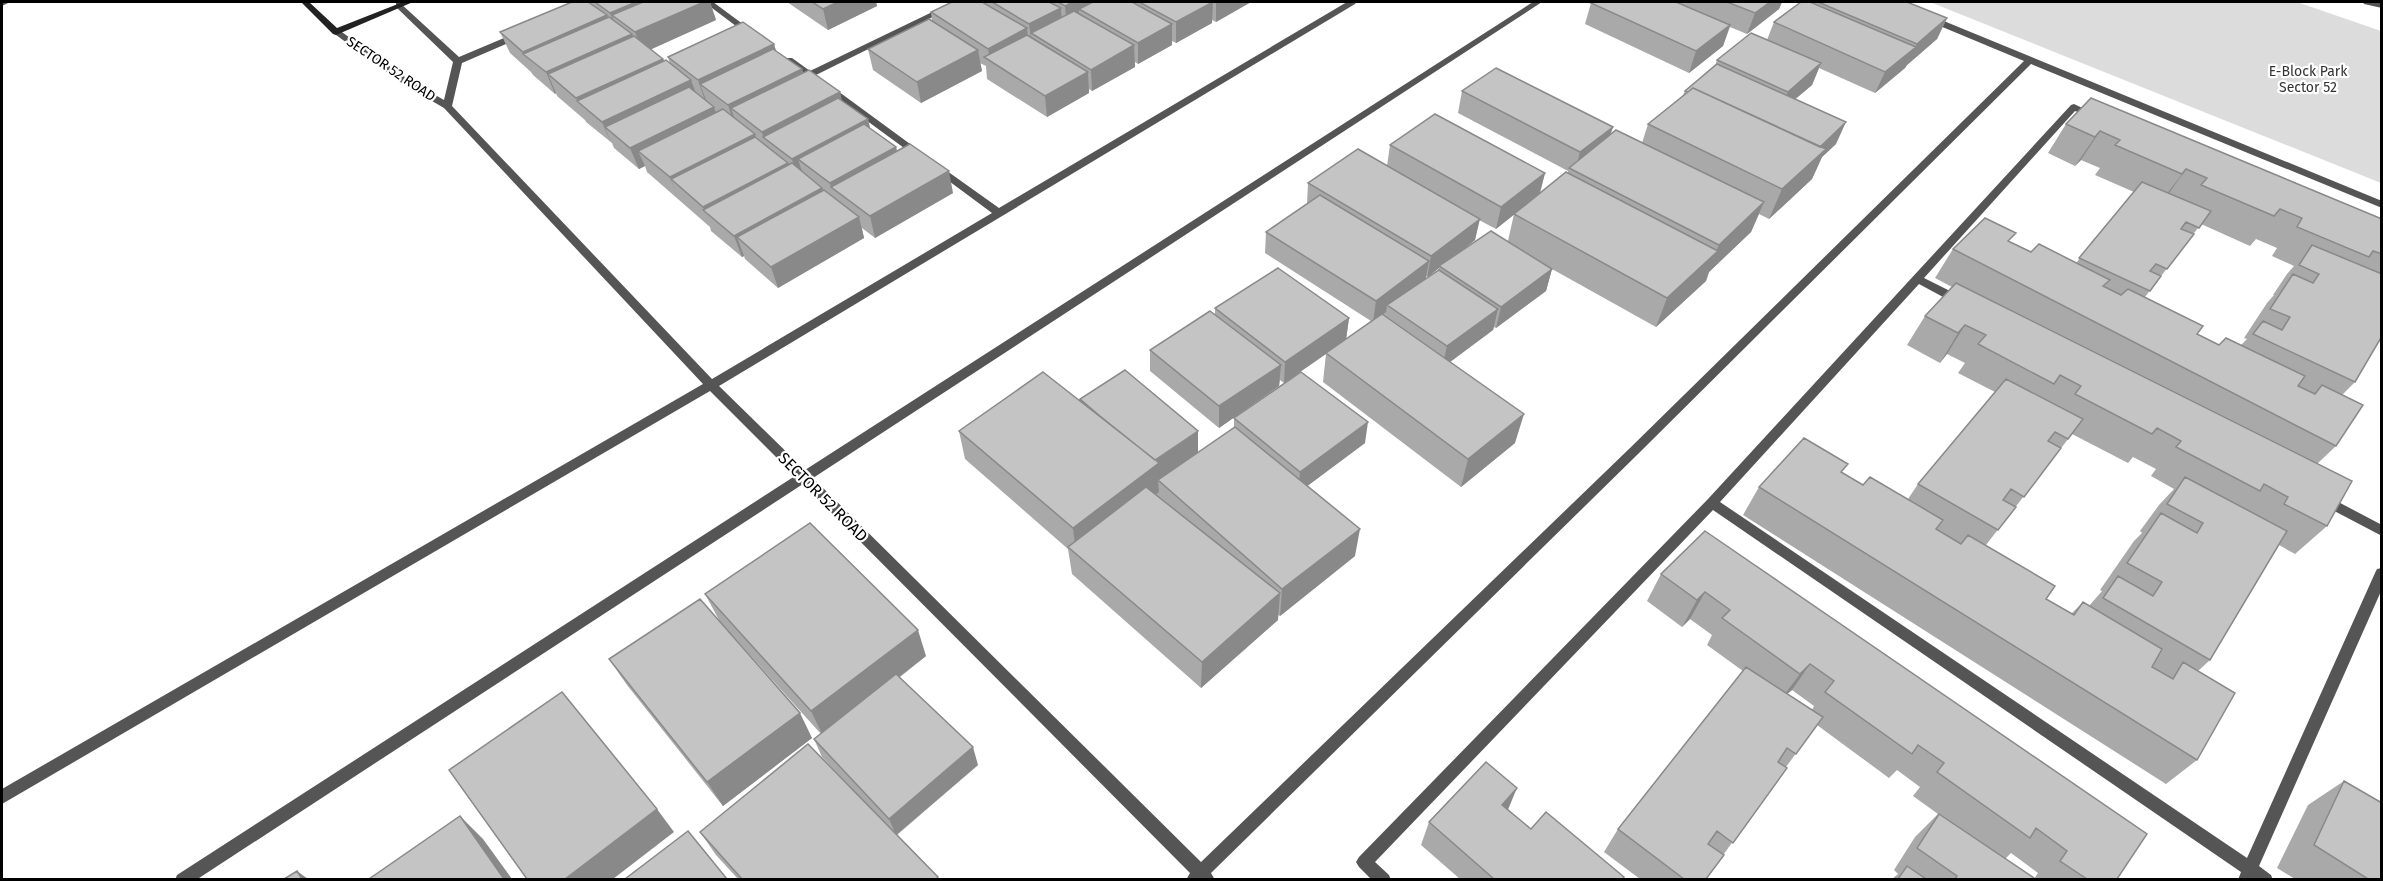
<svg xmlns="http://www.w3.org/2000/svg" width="2383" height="881" font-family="'Fira Sans',sans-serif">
	<rect width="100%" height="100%" fill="#fff"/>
	<!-- green -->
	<path fill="#dcdcdc" d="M1930,2H2297L2381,31V183Z"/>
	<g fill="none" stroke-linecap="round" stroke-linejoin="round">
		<!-- street -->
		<path fill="#555" fill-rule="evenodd" d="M2,2H10L2,6Z
			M399,2L459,57L516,33H522V37L462,63L452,106L712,379L992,213L934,170V166H940L999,208L1347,2H1356L1355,4L719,386L805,470L1533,2H1542L813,478L1201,862L1630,448L2024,61L1928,21V17H1934L2382,201V208L2031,64L1638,454L1211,873L1215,880H1186L1190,873L803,484L196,880H175L177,875L795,476L710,391L2,804V789L703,384L444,108L403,84L332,32L333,30H339L409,80L444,100L453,62L396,7V3Z
			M704,2H713L755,33L754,35H748Z
			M953,2H963L816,75L921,152V156H915L784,60L786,58H792L810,71Z
			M2363,2L2382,3V8L2364,4Z
			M2074,104L2097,115L2092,118L2075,111L1924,278L1964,298L1965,301L1964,304H1956L1919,284L1720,502L2247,858L2375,573L2377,569L2382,568V589L2259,866L2271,875L2273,880H2238L2241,872L1713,510L1375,862L1389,875L1391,880H1372L1359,867L1356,862L1359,857L1708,499L2071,105Z
			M2325,495L2382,525V536L2321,504L2319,500L2321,496Z"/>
		<!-- secondary -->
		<path fill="#222" fill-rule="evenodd" d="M301,2H309L337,28L403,2H413L336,35L333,34Z"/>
	</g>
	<!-- wall -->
	<path fill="#a9a9a9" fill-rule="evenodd" d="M572,2H710L716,20L651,49L664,61L670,64L668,57L774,44L776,51L802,69L803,73L840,92L841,100L868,119L870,129L896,147L897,151L953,193L875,238L862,228L864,238L778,288L745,259L744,256L742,257L711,231L710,227L647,172L645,166L639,169L614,148L612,143L586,122L585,120L557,96L556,93L555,94L533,75L531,72L510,53L500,32Z
		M787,2H876L877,6L828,30Z
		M952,2H1251L1216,22L1212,20V23L1176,43L1172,41V45L1138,64L1135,62V67L1092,91L1089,89V93L1047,117L987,79L986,66L980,63L982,71L921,103L873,70L868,49L932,21L931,12Z
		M1593,2H1782L1779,9L1747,34L1730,27L1723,46L1689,73L1585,24L1591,3Z
		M1801,2H1907L1947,18L1937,39L1907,65L1905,68L1875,93L1819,68L1812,85L1795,99L1836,144L1822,157L1812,179L1769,219L1759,214L1751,232L1709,272L1706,281L1656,327L1552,269L1546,291L1496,328L1494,327L1493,330L1450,362L1515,443L1461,487L1323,382L1326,354L1284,383L1280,380L1279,386L1219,428L1150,371V350L1215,315V308L1349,318L1346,339L1371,321L1265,253L1266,232L1307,204L1308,183L1387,166L1390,145L1545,173L1540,194L1568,173V171L1458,113L1462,91L1613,127L1610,135L1642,143L1648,124L1683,95L1685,91L1715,66L1717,60L1767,40L1774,22ZM1514,214L1508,241L1464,249L1475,240L1479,220L1496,229ZM1439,268L1438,270L1426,279V277Z
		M2091,98L2382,219V336L2355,382L2342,395L2336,446L2317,464L2327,526L2295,554L2279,545L2210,660L2198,671L2197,760L2166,784L1743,515L1759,487L1843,473L1863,485L1908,499L1918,484L1995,392L1958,373L1965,363L1947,354L1940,363L1907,345L1925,316L1952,287L1935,278L1953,249L2010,242L2031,252L2076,263L2134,192L2095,175L2100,168L2081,160L2075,166L2048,153L2066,124ZM2201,224L2250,246L2256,239L2277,248L2272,256L2294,266L2287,274L2273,295H2274L2267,303L2244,338L2247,339L2241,345H2219L2197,334L2145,297ZM2072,434L2128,463L2133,457L2156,469L2151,476L2174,489L2159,505L2140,531L2142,533L2134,541L2100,590L2102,591L2089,606L2083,602L2071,614L2046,599L1986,545Z
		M1080,399L1198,452L1160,479L1234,428V418L1365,443L1307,486L1355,556L1280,616L1278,615V620L1201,688L1072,574L1068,549L965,459L959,431L1080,401Z
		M1705,531L2117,879H2034L2038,873L2011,853L2005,859L2033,879H1892L1898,874L1894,870L1915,837L1938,814L1913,796L1920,787L1897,770L1889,778L1817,725L1786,767L1706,879H1640L1604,852L1618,829L1743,671L1707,645L1712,635L1690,619L1682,627L1647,601L1661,574ZM1792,690L1814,706L1812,710L1787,694Z
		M705,594L926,656L900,677L978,765L897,835L939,879H738L716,855L700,832L857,794L822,757L814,739L821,734L723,625L812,738L723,806L627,685L609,659L719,620Z
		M2344,781L2381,803L2382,802V879H2295L2277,868L2308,805Z
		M1508,809L1531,829L1623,879H1460L1421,845L1429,822Z"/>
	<!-- shaded-wall -->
	<path fill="#898989" d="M636,2H691L612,15L619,33L618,34L610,13Z
		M704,2H710L716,20L643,53L635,32Z
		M838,2H876L877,6L828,30L823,9Z
		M1073,2H1104L1079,9V20L1067,27L1065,6Z
		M1213,2L1212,23L1176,43V22Z
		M1216,2H1251L1216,22Z
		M1770,2H1782L1779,9L1747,34L1755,13Z
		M1061,8L1062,29L1031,33L1032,45L1029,24Z
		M607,15L615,37L525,55L523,52Z
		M1947,18L1937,39L1907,65L1905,68L1875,93L1885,72L1915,47L1917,44Z
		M1172,24V45L1138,64V43Z
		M1730,25L1723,46L1689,73L1696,51Z
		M1027,28L1029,49L990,61L988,49Z
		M632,34L640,56L548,74L556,93L555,94L546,72Z
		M774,44L780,65L700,84L706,100L705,101L698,80Z
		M1134,45L1135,67L1092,91L1091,70Z
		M978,50L982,71L921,103L917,82Z
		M663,59L671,80L578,101L576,98Z
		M1821,63L1812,85L1779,113L1788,92Z
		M802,69L807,90L731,108L737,126H735L728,105Z
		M1088,72L1089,93L1047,117L1045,96Z
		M691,80L699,102L605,127L611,143L602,122Z
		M840,92L845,114L763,137L762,132Z
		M714,107L721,128L638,151L645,166L639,169L630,148Z
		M868,119L873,141L798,159L804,178L798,181L792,159Z
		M1846,122L1836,144L1822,157L1812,179L1769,219L1782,189L1815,151Z
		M1613,127L1606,148L1575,171L1580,152Z
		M2100,131L2081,160L2075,166L2095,137Z
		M755,134L761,155L671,179L678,199L670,177Z
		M896,147L900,169L831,187L835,204L830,183Z
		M788,163L795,184L705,211L703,207Z
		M2186,169L2165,199L2160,203L2182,174Z
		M949,171L953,193L875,238L870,216Z
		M1545,173L1539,195L1496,229L1501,207Z
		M822,188L828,209L737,237L744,256L742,257L734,236Z
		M1764,202L1751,232L1709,272L1706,281L1656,327L1667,298L1715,253L1719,245Z
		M859,217L864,238L778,288L771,267Z
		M1480,219L1475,240L1441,267L1439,266V268L1427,278L1431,256Z
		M1429,261L1425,282L1387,305L1386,312L1373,322L1376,301Z
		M1552,269L1546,291L1496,328L1501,307Z
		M1498,309L1493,330L1442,368L1447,346Z
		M1349,318L1346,340L1284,383L1285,362Z
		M1965,325L1947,354L1940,363L1958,333Z
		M1281,365L1279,386L1219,428V406Z
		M1524,414L1515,443L1461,487L1468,459Z
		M1368,422L1365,443L1298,493L1300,472Z
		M1198,431V452L1160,479V481L1158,480L1159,492L1078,555L1076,554L1073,528L1152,463Z
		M1360,529L1355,556L1280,616L1282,589Z
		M1705,592L1690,619L1682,627L1697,600Z
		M1280,593L1278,620L1201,688L1202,662Z
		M918,630L926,656L823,736L811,711Z
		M1810,664L1792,690L1781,699L1800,674Z
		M800,713L812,738L723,806L707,782Z
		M973,747L978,765L896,835L889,819Z
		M1517,788L1507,812L1502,805Z
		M657,809L674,832L613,879H565Z
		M460,816L483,839L512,879H504Z
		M297,871L308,879H302Z"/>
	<!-- building -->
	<path fill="#c4c4c4" stroke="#898989" stroke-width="1.5" d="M572,2H588L607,15L523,52L500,32Z
		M595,2H636L610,13Z
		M643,2H704L635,32L612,15Z
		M812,2H838L823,9Z
		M952,2H982L1027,28L988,49L931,12Z
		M992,2H1049L1061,8L1029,24Z
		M1058,2H1073L1065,6Z
		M1093,2H1132L1172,24L1138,43L1079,9Z
		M1139,2H1213L1176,22Z
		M1593,2H1676L1730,25L1696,51L1591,3Z
		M1727,2H1770L1755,13Z
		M1801,2H1810L1916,47L1885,72L1774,22Z
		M1818,2H1907L1947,18L1917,44Z
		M1074,11L1134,45L1091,70L1031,33Z
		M609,17L632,34L546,72L523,54Z
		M929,19L978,50L917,82L868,49Z
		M743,22L774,44L698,80L668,57Z
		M1751,33L1821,63L1788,92L1717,60Z
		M1027,35L1088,72L1045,96L984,57Z
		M634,36L663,59L576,98L548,74Z
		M773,49L802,69L728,105L700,84Z
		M666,60L691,80L602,122L577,101Z
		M1717,64L1846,122L1820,147L1693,88L1688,92L1685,91Z
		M1496,68L1613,127L1580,152L1462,91Z
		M809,70L840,92L762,132L731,108Z
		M689,87L714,107L630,148L605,127Z
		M1693,88L1826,149L1782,189L1648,124Z
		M838,98L868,119L792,159L763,137Z
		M2091,98L2382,219V254L2373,251L2369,257L2297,227L2302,218L2280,209L2274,216L2201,185L2207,178L2186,169L2182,174L2115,145L2120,140L2100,131L2095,137L2066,124Z
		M723,109L755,134L670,177L638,151Z
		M1435,114L1545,173L1501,207L1390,145Z
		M864,124L896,147L830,183L798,159Z
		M1616,130L1764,202L1719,245L1569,168Z
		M755,137L788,163L703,207L671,179Z
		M910,144L949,171L870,216L831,187Z
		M1358,149L1480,219L1431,256L1308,183Z
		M792,163L822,188L734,236L703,210Z
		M1566,172L1718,251L1667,298L1514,214Z
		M2142,182L2211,211L2199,228L2186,222L2181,229L2194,234L2167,269L2156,264L2150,271L2161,276L2150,291L2079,258Z
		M824,190L859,217L771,267L737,237Z
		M1320,195L1429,261L1376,301L1266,232Z
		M1985,218L2016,233L2008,241L2031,252L2039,244L2110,280L2103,286L2121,295L2128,289L2203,326L2197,334L2219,345L2226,338L2305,376L2298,386L2315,394L2322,385L2363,405L2336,446L1953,249Z
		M1491,231L1552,269L1501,307L1439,266Z
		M2312,245L2382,274V336L2355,382L2253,334L2263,321L2282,330L2290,317L2270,309L2293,274L2313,283L2319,274L2299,265Z
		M1278,268L1349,318L1285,362L1215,308Z
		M1439,270L1498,309L1447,346L1387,305Z
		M1956,283L2352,481L2327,526L2284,504L2288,497L2264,484L2260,491L2176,447L2181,441L2157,428L2152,434L2075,394L2081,386L2060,375L2054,384L1978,344L1986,335L1965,325L1958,333L1925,316Z
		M1210,311L1281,365L1219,406L1150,350Z
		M1382,314L1524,414L1468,459L1326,353Z
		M1125,370L1198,431L1155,460L1100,416L1080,399Z
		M1043,372L1159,463L1073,528L959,431Z
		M1301,372L1368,422L1300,472L1234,418Z
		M2006,379L2083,419L2068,439L2055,432L2048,441L2061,448L2024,497L2011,489L2003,500L2016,507L1998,530L1918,484Z
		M1235,427L1360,529L1282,589L1158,480Z
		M1804,438L1848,464L1841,472L1863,485L1870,477L1943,520L1936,529L1961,544L1968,535L2055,586L2046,599L2074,615L2083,602L2162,649L2152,667L2173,679L2183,662L2235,693L2197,760L1759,487Z
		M2185,477L2287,531L2210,660L2103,598L2118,576L2153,596L2162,582L2127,563L2161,513L2197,533L2203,523L2167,504Z
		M1146,487L1280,593L1202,662L1068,547Z
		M810,523L918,630L811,711L705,594Z
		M1705,531L2147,834L2117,879H2087L2060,861L2067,851L2036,828L2030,838L1937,772L1944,763L1918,745L1912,754L1825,692L1834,681L1810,664L1800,674L1722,618L1730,610L1705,592L1697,600L1661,574Z
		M700,599L800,713L707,782L609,659Z
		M1746,667L1823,717L1796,754L1787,748L1778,762L1787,768L1733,843L1717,831L1708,844L1724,855L1706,879H1684L1618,829Z
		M896,674L973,747L889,819L814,739Z
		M562,692L657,809L565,879H527L449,770Z
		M808,744L938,877L936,879H742L700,832Z
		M1486,762L1517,788L1502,805L1531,829L1546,812L1624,877L1622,879H1494L1429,822Z
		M2344,781L2382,803V879H2368L2314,845Z
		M1939,814L2034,878L2033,879H1955L1957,876L1917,848Z
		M460,816L504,879H369Z
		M688,831L727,879H625Z
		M1907,866L1926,879H1898Z
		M297,871L302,879H284Z"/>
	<g text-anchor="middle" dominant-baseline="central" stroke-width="4.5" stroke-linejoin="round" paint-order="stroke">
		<!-- far-street labels -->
		<g font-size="14" fill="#000" stroke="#fff">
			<text transform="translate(391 69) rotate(34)">SECTOR 52 ROAD</text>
		</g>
		<!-- far-park labels -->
		<g font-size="14" fill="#333" stroke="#fff">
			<text x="2308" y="71">E-Block Park<tspan x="2308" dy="16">Sector 52</tspan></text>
		</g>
		<!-- street labels -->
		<g font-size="16" fill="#000" stroke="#fff">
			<text transform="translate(823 497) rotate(45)">SECTOR 52 ROAD</text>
		</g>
	</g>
	<!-- border -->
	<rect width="2383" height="881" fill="none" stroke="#000000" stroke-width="6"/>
</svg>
